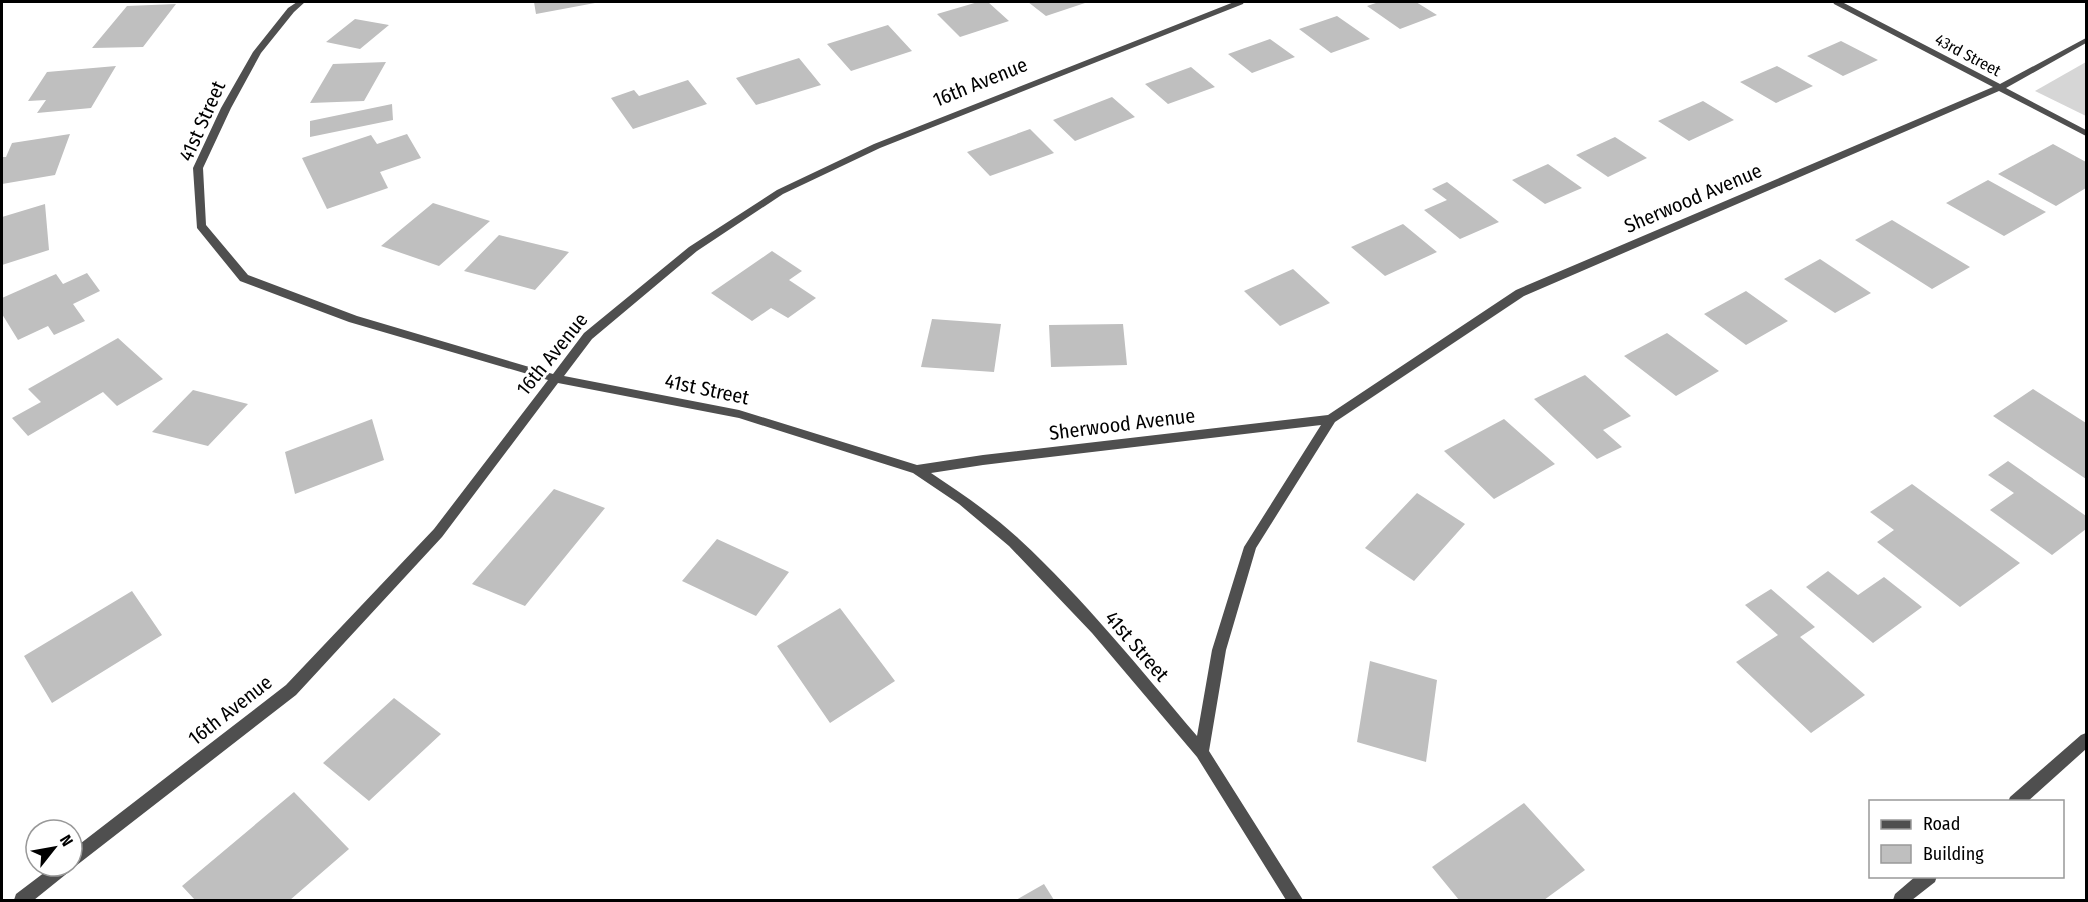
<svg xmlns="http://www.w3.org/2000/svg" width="2088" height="902" font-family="'Fira Sans Condensed',sans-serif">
	<rect width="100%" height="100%" fill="#fff"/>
	<!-- green -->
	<path fill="#d6d6d6" d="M2086,62V116L2035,91Z"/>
	<!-- building -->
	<path fill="#bfbfbf" d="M534,2H595V3L536,14Z
		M978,2H988L1009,21L960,37L937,14Z
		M1028,2H1088L1046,16Z
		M1379,2H1416L1437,15L1400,29L1367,6Z
		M176,4L143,47L92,48L127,6Z
		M1337,16L1370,39L1331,53L1299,29Z
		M355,19L389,25L360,49L326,42Z
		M888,25L912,51L851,71L827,44Z
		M1270,39L1295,57L1252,73L1228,54Z
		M1841,41L1878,60L1843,76L1807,56Z
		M799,58L821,85L756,105L736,78Z
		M386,62L364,101L310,103L333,64Z
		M116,66L91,108L37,113L46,100L28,101L47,72Z
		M1777,66L1813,86L1776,103L1740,82Z
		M1191,67L1215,87L1168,104L1145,84Z
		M688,80L707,104L633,129L611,98L634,90L639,96Z
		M1112,97L1135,117L1075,141L1053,120Z
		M1703,101L1734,120L1689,141L1658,121Z
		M392,104L393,120L310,137V121Z
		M1030,129L1054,153L990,176L967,152Z
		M70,134L55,175L2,184V157H6L12,143Z
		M407,134L421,158L380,172L388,188L327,209L302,158L371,135L377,144Z
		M1615,137L1647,158L1608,177L1576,155Z
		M2053,144L2086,162V188L2056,206L1998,174Z
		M1548,164L1582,188L1545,204L1512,180Z
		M1988,180L2046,212L2004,236L1946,203Z
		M1447,182L1499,222L1460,239L1424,210L1447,200L1432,189Z
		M433,203L490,221L439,266L381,246Z
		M45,204L49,250L2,265V217Z
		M1892,220L1970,267L1932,289L1855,240Z
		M1403,224L1437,252L1385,276L1351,247Z
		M499,235L569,252L535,290L464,271Z
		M772,251L802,271L789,280L816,298L788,318L771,308L752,321L711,293Z
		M1820,259L1871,293L1835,313L1784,279Z
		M1293,269L1330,303L1280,326L1244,291Z
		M87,273L100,291L73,304L85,321L54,335L48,326L18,340L2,314V298L56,274L63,284Z
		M1746,291L1788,321L1746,345L1704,314Z
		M932,319L1001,324L994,372L921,367Z
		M1123,324L1127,365L1051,367L1049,325Z
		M1667,333L1719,371L1676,396L1624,356Z
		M118,338L163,379L117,406L103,392L28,436L12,418L41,402L28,389Z
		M1585,375L1631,416L1603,430L1622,447L1597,459L1534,399Z
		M2033,389L2086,423V479L1993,416Z
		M193,390L248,404L208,446L152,432Z
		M372,419L384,460L295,494L285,452Z
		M1504,419L1555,464L1494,499L1444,451Z
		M2008,461L2086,516V529L2052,555L1990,510L2014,493L1988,475Z
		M1912,484L2020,563L1960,607L1877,542L1894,530L1870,512Z
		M554,489L605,508L525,606L472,584Z
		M1417,493L1465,524L1414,581L1365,548Z
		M717,539L789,572L756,616L682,581Z
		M1828,571L1858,595L1884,577L1922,607L1873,643L1806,587Z
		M1771,589L1815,627L1800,637L1865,695L1811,733L1736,662L1778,635L1745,605Z
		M132,591L162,635L52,703L24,656Z
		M840,608L895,681L830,723L777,646Z
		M1370,661L1437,680L1426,762L1357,742Z
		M394,698L441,734L369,801L323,763Z
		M294,792L349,849L290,900H195L182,886Z
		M1524,803L1585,870L1544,900H1459L1432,867Z
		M1044,884L1054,900H1016Z"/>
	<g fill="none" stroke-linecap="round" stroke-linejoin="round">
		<!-- minor -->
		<path fill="#4f4f4f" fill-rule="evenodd" d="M297,2H305L294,12L261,53L231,108L203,168L206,225L248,275L357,316L553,374L584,333L689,247L777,190L874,144L1234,2H1244L1243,4L880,148L783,194L697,251L592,339L564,376L739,410L917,465L983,455L1328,415L1516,290L1993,87L1834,4L1833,2H1842L2000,84L2086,38V43L2006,88L2086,130V136L1999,91L1524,296L1335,422L1256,548L1226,650L1209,751L1303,900H1286L1197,757L1092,633L1009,546L959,504L913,473L739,418L558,383L442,537L296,695L77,865L72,868L70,871L34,900H14L16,894L53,866H72V850L286,685L434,529L548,380L349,322L240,281L197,228L193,168L221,108L253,52L288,8ZM1321,425L1244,547L1212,650L1197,736C1140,669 1084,599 1019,539C992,514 961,493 931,473L983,465Z"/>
		<!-- tertiary -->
		<path fill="#4f4f4f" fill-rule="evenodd" d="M2086,733V749L2027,802H2008L2010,797L2081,735Z
			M1916,876H1937L1935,882L1912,900H1893L1895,894Z"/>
	</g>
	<g text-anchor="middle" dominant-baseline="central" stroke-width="6" stroke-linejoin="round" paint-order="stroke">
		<!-- far-street labels -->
		<g font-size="16" fill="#000" stroke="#fff">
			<text transform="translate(1968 55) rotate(28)">43rd Street</text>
		</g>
		<!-- street labels -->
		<g font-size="20" fill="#000" stroke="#fff">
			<text transform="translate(980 82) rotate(-22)">16th Avenue</text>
			<text transform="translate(202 121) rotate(-66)">41st Street</text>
			<text transform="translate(1693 198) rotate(-23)">Sherwood Avenue</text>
			<text transform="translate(552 354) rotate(-51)">16th Avenue</text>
			<text transform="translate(707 389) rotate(12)">41st Street</text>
			<text transform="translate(1122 424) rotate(-7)">Sherwood Avenue</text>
			<text transform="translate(1137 646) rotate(49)">41st Street</text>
			<text transform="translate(230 710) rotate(-38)">16th Avenue</text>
		</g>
	</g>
	<!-- border -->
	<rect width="2088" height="902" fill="none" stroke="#000000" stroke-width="6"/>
	<!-- legend -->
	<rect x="1869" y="800" width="195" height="78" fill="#ffffff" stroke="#999999" stroke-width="1.5"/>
	<rect x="1881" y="820" width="30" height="9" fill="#4f4f4f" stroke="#999999" stroke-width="1.5"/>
	<text x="1923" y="830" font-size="18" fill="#000000">Road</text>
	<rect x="1881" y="845" width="30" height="18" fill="#bfbfbf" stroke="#999999" stroke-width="1.5"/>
	<text x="1923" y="860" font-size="18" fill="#000000">Building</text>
	<!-- north arrow -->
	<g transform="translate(54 848) rotate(59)"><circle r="28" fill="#ffffff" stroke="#999999" stroke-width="1.5"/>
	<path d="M0-4.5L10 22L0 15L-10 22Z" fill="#000000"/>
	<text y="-9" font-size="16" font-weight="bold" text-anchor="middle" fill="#000000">N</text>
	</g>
</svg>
